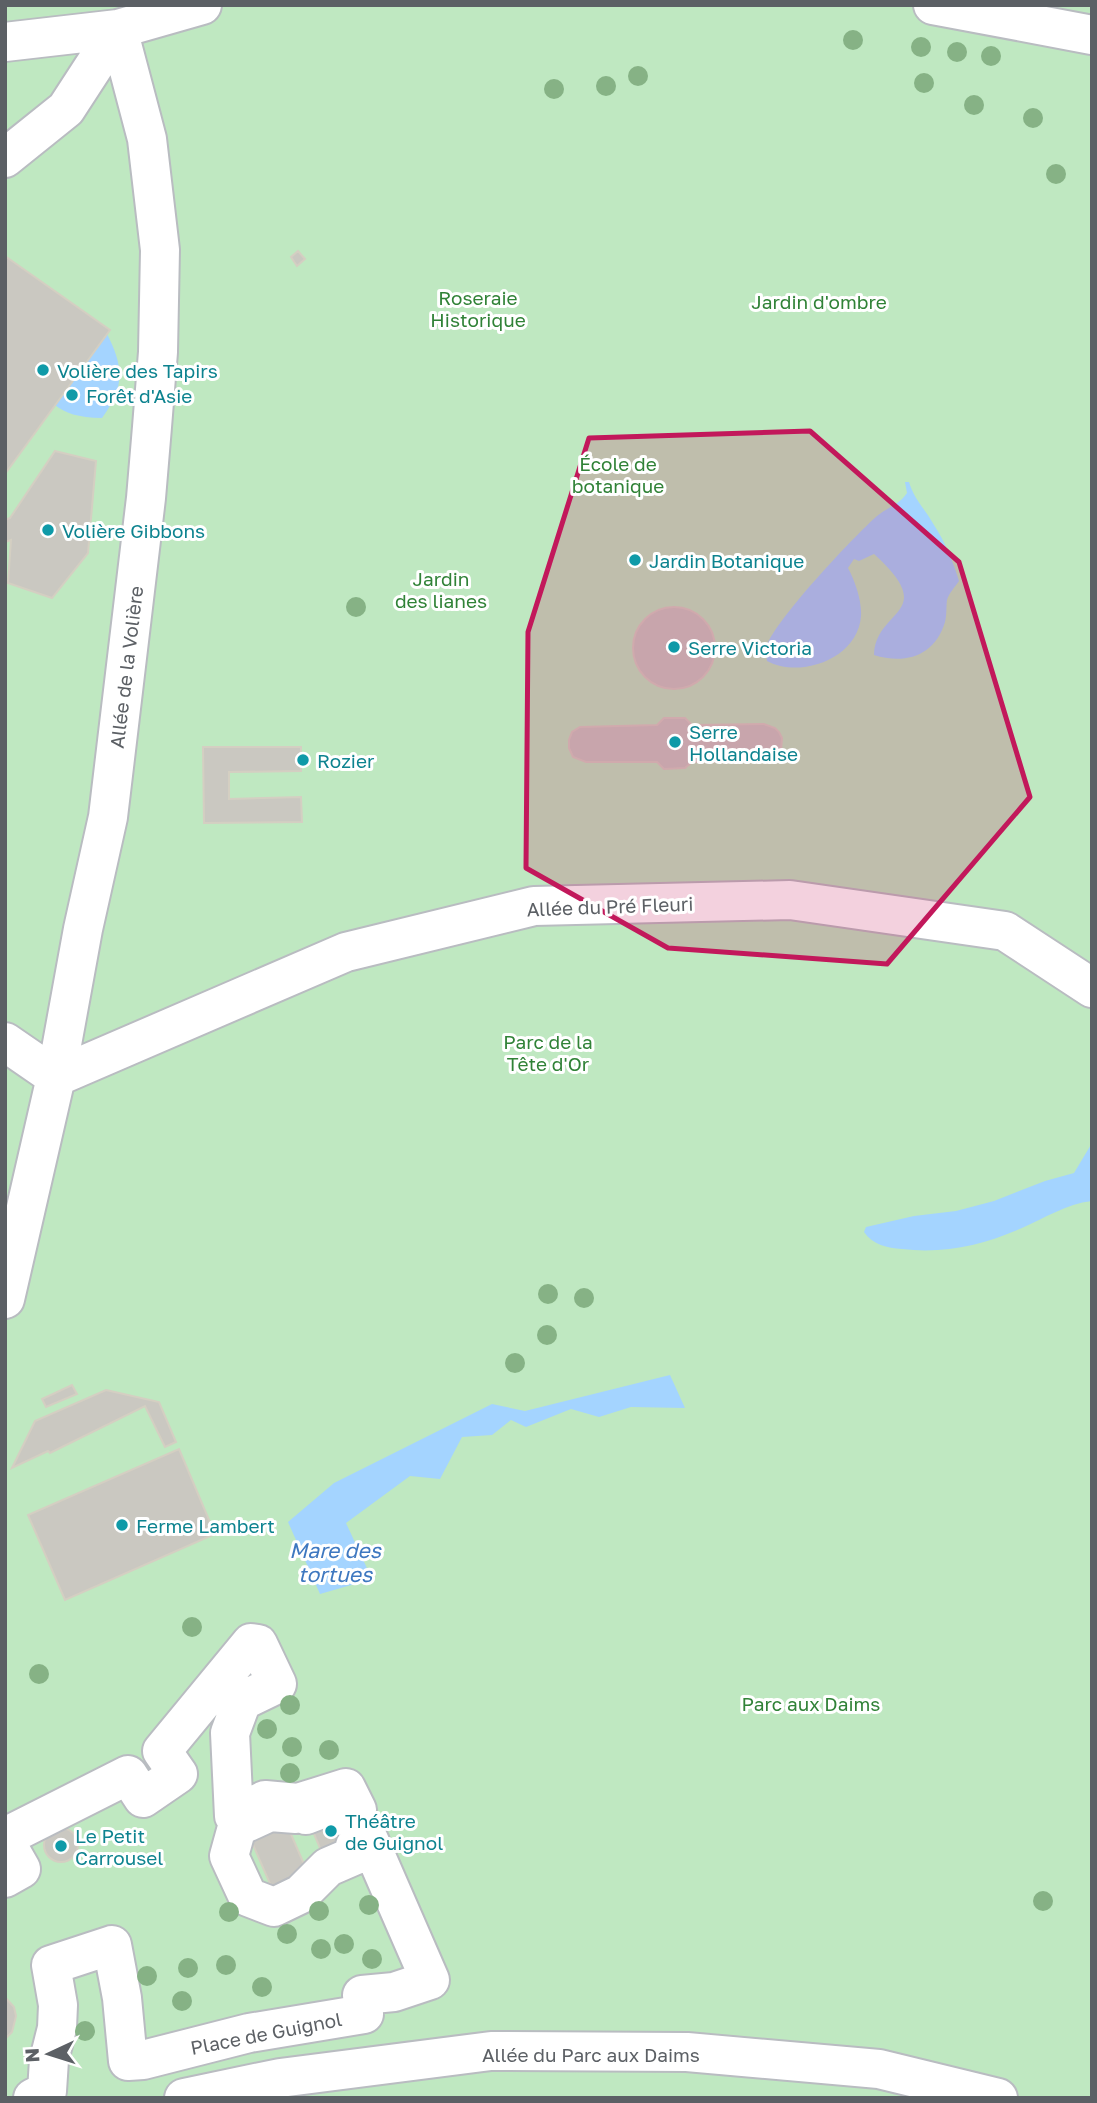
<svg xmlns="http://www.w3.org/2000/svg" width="1097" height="2103" font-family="'Golos Text',sans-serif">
	<rect width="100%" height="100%" fill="#efede4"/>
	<!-- green -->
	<path fill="#bfe8c1" d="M5,5H1092V2098H5Z"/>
	<!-- water -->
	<path fill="#a4d4ff" d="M107,334C124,367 125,387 102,418C54,417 50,401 24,366Z
		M905,482H909C914,499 925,509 934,525C945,542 953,561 959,581C955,587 949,593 947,600C946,607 947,615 945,622C935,656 905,665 874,655C875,608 941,615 874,554L859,561L854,559L848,568C855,581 862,601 861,616C858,659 800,679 767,661C767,660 765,650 765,650C771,624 855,535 877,516C888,507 899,505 907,493Z
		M1092,1143V1201C1066,1204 1045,1218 1022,1228C983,1245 945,1254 902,1249C887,1248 873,1245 864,1232L866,1227L914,1216L956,1211L994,1201L1045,1181L1074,1173Z
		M670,1375L685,1408L631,1407L599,1417L571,1409L526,1427L511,1420L492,1435L462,1437L440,1479L410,1476L346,1523L372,1579L320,1594L288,1522L334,1483L492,1404L525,1411Z"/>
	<!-- building -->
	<path fill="#cac8c1" stroke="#d4cfc2" stroke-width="2" d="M298,251L305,259L297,266L291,257Z
		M5,256L110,330L5,474Z
		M55,451L96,461L88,553L52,598L8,583L11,540L5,542V520L10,518Z
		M633 648a41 41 0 1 1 82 0a41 41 0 1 1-82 0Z
		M664,718H685L692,725L764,724L775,728L779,732L782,738L781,750L777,755L767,761L692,762L685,768L664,769L657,762H586L573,757L569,748V740L572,732L580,727L657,725Z
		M203,747H301V771L229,772V799L301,797L302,822L204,823Z
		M72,1385L77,1394L46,1407L42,1399Z
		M106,1390L159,1402L176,1442L165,1447L145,1406L50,1453L48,1451L12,1468L35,1421Z
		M179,1449L215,1534L65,1600L28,1515Z
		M337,1803L358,1854L328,1867L306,1815Z
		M287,1825L307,1871L271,1886L251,1840Z
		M44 1845a17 17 0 1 1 34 0a17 17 0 1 1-34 0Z
		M5,1997L14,2007L16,2016L12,2032L5,2039Z"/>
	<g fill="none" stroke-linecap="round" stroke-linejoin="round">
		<defs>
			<path id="minor" d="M933,5L1092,35
				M5,42L118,29L202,5
				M5,158L66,109L118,29
				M5,1042L56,1077
				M56,1077L346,952L534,906L790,900L1005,931L1092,988
				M5,1299L56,1077L83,929L108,817L146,498L152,427L158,352L160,250L147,139L118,29
				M5,1837L128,1775L143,1798L178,1774L162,1751L251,1643L258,1644L277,1684L242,1701L230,1733L234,1816L265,1800L298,1803L346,1788L357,1810L342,1816L337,1803L306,1815L305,1812L296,1814L270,1812L237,1827L229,1856L248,1897L274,1907L301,1894L328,1867L358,1854L355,1846L369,1840L430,1980L394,1992L362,1995L364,2014L249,2033L143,2060L128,2061L122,1998L112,1945L51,1965L58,2005L57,2028L49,2060L47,2091L33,2098
				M5,1841L21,1869L5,1878
				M184,2098L280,2078L491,2051L687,2052L879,2069L998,2098"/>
		</defs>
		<!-- minor casing -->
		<use href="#minor" stroke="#b9bcc1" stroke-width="42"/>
		<!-- minor -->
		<use href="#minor" stroke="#fff" stroke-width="38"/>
	</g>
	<!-- trees -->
	<g fill="#86b285">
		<circle cx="853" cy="40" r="10"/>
		<circle cx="921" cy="47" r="10"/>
		<circle cx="957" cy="52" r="10"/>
		<circle cx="991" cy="56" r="10"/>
		<circle cx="638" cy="76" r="10"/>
		<circle cx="924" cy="83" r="10"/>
		<circle cx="606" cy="86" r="10"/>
		<circle cx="554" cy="89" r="10"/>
		<circle cx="974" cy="105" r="10"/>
		<circle cx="1033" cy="118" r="10"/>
		<circle cx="1056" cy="174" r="10"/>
		<circle cx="356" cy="607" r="10"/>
		<circle cx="548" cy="1294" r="10"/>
		<circle cx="584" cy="1298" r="10"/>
		<circle cx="547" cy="1335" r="10"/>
		<circle cx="515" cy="1363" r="10"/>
		<circle cx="192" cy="1627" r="10"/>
		<circle cx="39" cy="1674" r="10"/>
		<circle cx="290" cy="1705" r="10"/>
		<circle cx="267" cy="1729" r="10"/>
		<circle cx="292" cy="1747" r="10"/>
		<circle cx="329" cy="1750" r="10"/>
		<circle cx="290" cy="1773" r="10"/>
		<circle cx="1043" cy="1901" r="10"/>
		<circle cx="369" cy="1905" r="10"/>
		<circle cx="319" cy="1911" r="10"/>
		<circle cx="229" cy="1912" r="10"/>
		<circle cx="287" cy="1934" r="10"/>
		<circle cx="344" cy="1944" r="10"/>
		<circle cx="321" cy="1949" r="10"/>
		<circle cx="372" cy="1959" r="10"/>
		<circle cx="226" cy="1965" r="10"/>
		<circle cx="188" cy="1968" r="10"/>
		<circle cx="147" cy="1976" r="10"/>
		<circle cx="262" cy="1987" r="10"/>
		<circle cx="182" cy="2001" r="10"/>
		<circle cx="85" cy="2031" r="10"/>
	</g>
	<!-- marked area -->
	<path fill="#c2185b" fill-opacity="0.2" stroke="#c2185b" stroke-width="5" stroke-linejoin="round" d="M810,431L959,562L1030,797L887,964L668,948L526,868L528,632L589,438Z"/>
	<!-- markers -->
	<g fill="#0f9aa8" stroke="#fff" stroke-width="2.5">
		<circle cx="43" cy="370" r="7"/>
		<circle cx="72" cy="395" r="7"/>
		<circle cx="48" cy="530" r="7"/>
		<circle cx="635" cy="560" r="7"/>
		<circle cx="674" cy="647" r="7"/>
		<circle cx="675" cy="742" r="7"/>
		<circle cx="303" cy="760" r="7"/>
		<circle cx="122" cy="1525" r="7"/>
		<circle cx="331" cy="1831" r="7"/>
		<circle cx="61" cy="1846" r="7"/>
	</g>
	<g text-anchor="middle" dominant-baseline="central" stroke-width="6" stroke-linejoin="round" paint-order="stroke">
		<!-- park labels -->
		<g font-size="19" fill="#308237" stroke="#fff">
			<text x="478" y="297">Roseraie<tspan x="478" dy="22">Historique</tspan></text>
			<text x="819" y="301">Jardin d'ombre</text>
			<text x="618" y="463">École de<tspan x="618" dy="22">botanique</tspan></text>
			<text x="441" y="578">Jardin<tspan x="441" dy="22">des lianes</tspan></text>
			<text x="548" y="1041">Parc de la<tspan x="548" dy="22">Tête d'Or</tspan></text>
			<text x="811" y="1703">Parc aux Daims</text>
		</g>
		<!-- culture labels -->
		<g font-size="19" fill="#0d838f" stroke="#fff" text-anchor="start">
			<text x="57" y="370">Volière des Tapirs</text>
			<text x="86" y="395">Forêt d'Asie</text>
			<text x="62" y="530">Volière Gibbons</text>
			<text x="649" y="560">Jardin Botanique</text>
			<text x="688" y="647">Serre Victoria</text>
			<text x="689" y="731">Serre<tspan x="689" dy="22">Hollandaise</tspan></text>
			<text x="317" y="760">Rozier</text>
			<text x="136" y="1525">Ferme Lambert</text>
			<text x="345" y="1820">Théâtre<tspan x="345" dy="22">de Guignol</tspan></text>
			<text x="75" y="1835">Le Petit<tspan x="75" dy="22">Carrousel</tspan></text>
		</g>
		<!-- street labels -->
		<g font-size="19" fill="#5c6065" stroke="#fff">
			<text transform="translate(126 667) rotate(-83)">Allée de la Volière</text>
			<text transform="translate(610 906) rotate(-2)">Allée du Pré Fleuri</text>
			<text transform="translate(266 2033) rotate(-11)">Place de Guignol</text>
			<text x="591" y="2054">Allée du Parc aux Daims</text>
		</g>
		<!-- water labels -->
		<g font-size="21" font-style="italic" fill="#3e78c0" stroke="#fff">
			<text x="335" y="1550">Mare des<tspan x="335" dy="24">tortues</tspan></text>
		</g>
	</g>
	<!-- border -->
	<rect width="1097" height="2103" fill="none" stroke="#5c6065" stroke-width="14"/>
	<!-- north arrow -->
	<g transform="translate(49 2054) rotate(266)" stroke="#ffffff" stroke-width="5" paint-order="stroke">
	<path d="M0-5L12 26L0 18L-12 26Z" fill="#5c6065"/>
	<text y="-10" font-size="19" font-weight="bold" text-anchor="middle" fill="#5c6065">N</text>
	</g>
</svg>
